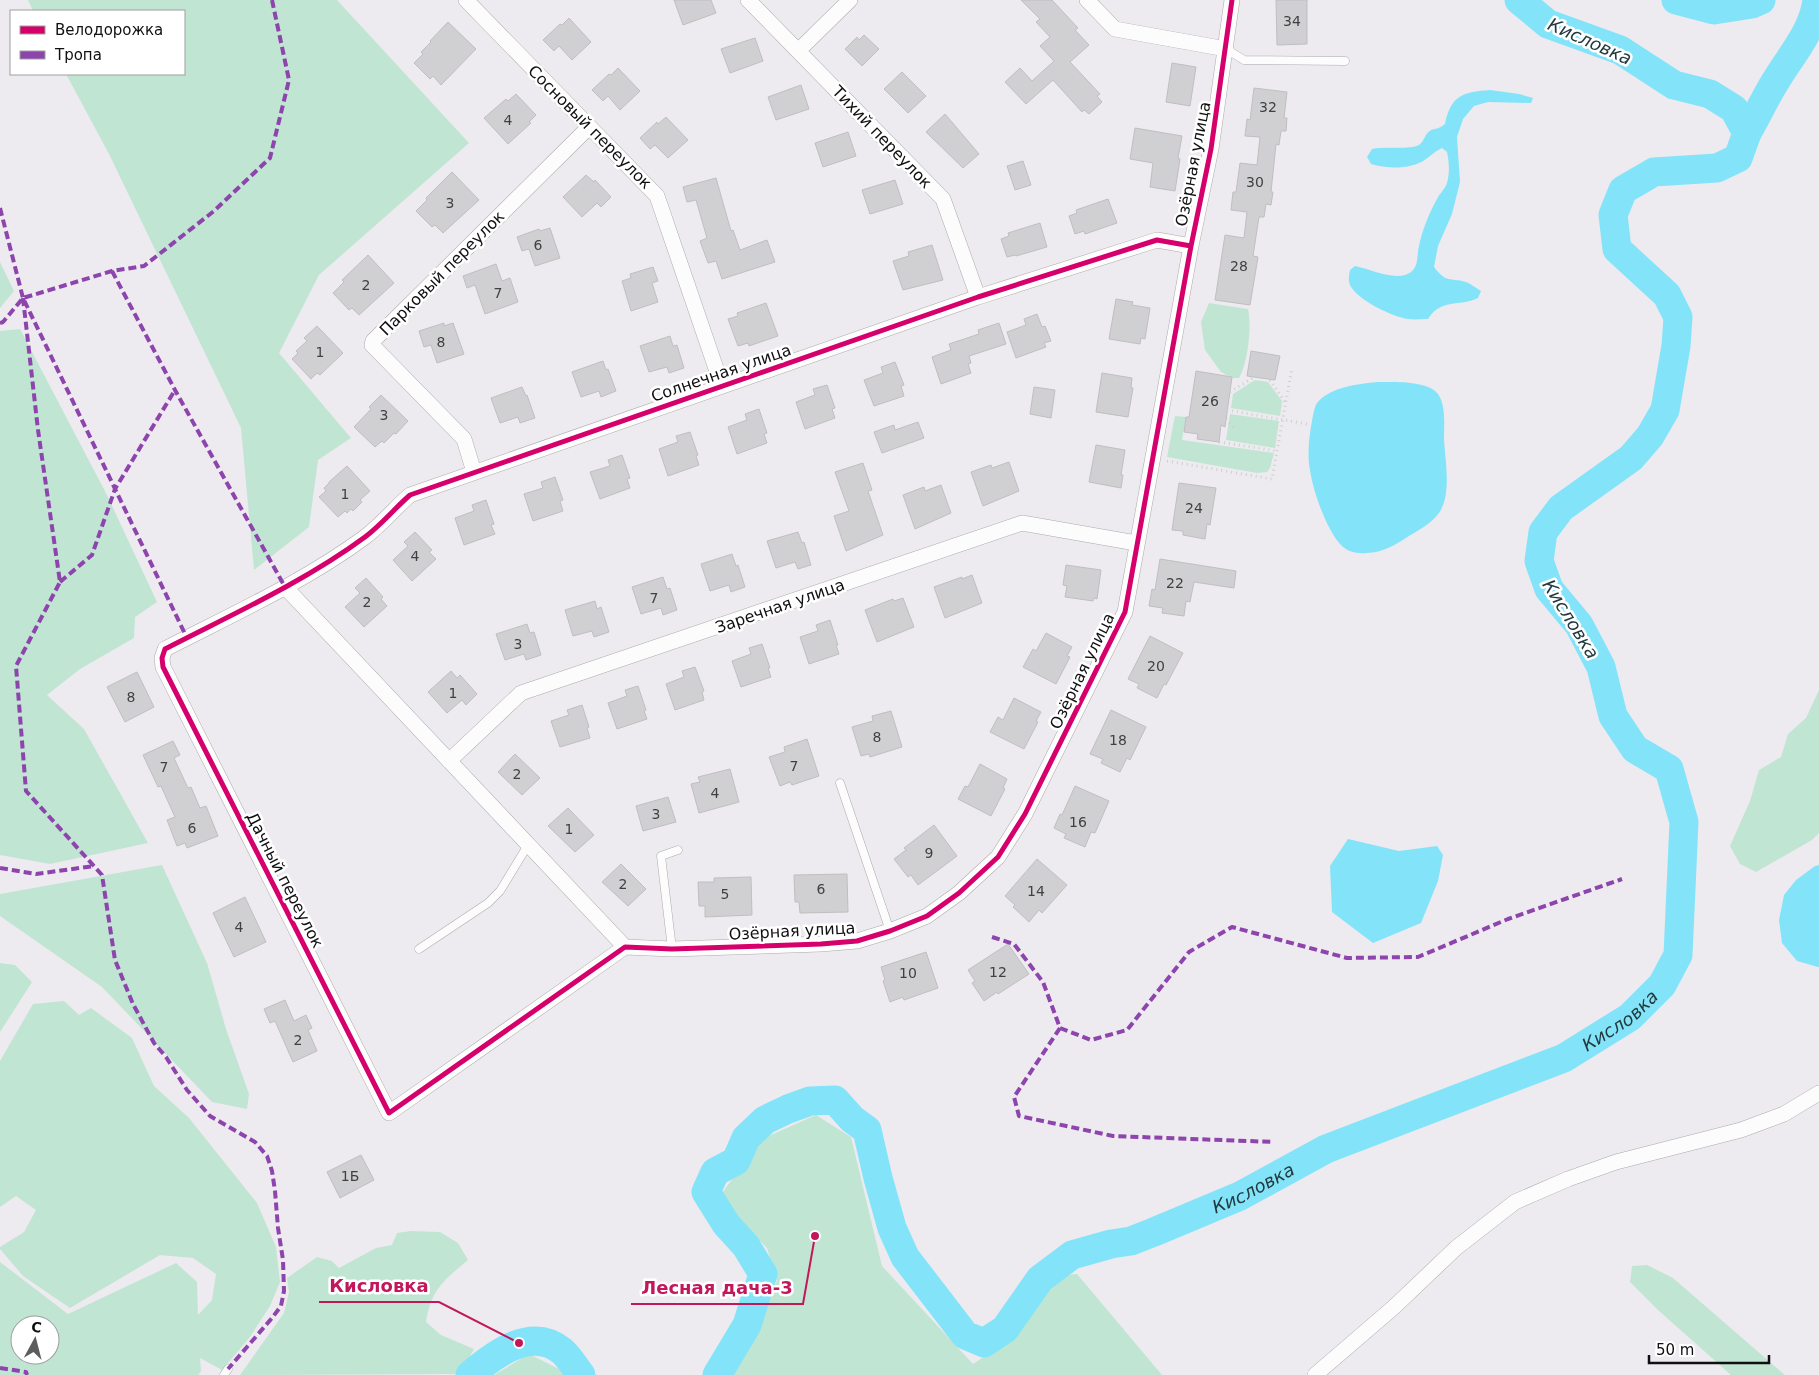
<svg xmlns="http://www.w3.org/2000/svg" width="1819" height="1375" font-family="'DejaVu Sans',sans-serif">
	<rect width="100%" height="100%" fill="#edebef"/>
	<!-- green -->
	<path fill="#c1e5d3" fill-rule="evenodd" d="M28,0H337L469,143L319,275L279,353L351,438L318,460L309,527L254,570L241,428L109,154L66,74H184V11H33Z
		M0,262L14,291L0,308Z
		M1209,303L1248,309C1252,326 1248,362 1239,378H1232L1221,372L1205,350L1201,322Z
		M20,329L107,495L157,602L135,617L134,638L80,669L47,695L84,729L148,843L50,864L0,855V331Z
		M1255,380L1268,382L1282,401L1280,416L1231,408L1233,394Z
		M1230,414L1279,421L1275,448L1226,440Z
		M1175,416L1186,417L1182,440L1274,453L1270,468L1267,472L1257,473L1167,457Z
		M1819,690V833L1812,840L1756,872L1740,864L1730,846L1750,801L1759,770L1781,757L1788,734L1806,718Z
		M162,865L207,963L226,1029L249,1094L247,1109L212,1102L102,987L0,916V894Z
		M0,963L15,965L32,982L0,1032Z
		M64,1001L79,1015L91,1008L132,1038L154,1086L189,1118L257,1203L276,1247L280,1282L270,1306L250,1337L222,1370L200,1358L201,1371L198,1375H0V1262L68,1314L176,1263L197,1282L198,1315L212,1300L216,1274L193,1258L160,1255L70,1308L23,1276L0,1249V1247L24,1232L36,1210L16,1196L0,1207V1061L33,1004ZM20,1325H50V1355H20Z
		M816,1115L851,1137L882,1266L973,1364L1009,1340L1053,1276L1077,1274L1162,1375H728L746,1348L777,1281L767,1248L743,1224L722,1193L762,1139Z
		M411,1231L440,1232L458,1243L468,1260C444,1280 431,1290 426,1322L441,1335L474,1349L460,1374L240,1375L284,1313L289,1292L287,1278L317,1257L332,1261L339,1268L376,1248L392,1245L397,1233Z
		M1647,1265L1673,1278L1785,1375H1731L1658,1310L1630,1282L1632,1266Z
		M529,1354L559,1369L564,1375H494Z"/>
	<!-- water -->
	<path fill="#83e4f9" d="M1490,90L1519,94L1533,98L1531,103L1488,102L1474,106L1463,119L1457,137L1460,182L1452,214L1438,246L1434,267C1447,284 1449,277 1466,282C1471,284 1476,288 1481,291L1478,298C1459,307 1441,298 1428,319C1422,319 1415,320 1408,319C1393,317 1357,300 1350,285C1348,281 1349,275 1350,270L1355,266C1370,269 1390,279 1405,275C1420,270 1416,258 1419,246C1422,231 1429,213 1437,199C1440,193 1445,189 1447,183C1450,172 1449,162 1447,152L1442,148C1435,151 1432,155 1426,159C1411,170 1387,169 1371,164L1367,157L1372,149C1385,146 1410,150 1419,145C1425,141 1424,134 1431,130C1437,128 1439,129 1445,124C1451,95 1463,92 1490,90Z
		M1377,382C1392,382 1428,380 1438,394C1446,405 1444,425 1444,439C1445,459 1452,495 1439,513C1432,523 1419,530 1409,536C1397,544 1382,553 1367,553C1357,554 1347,552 1340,544C1326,528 1313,491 1310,470C1307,455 1309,437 1312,421C1313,416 1314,408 1317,403C1330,387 1358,384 1377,382Z
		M1348,839L1399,851L1437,846L1443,855L1438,881L1421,923L1373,943L1332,912L1330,866Z
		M1819,865V967H1818L1797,961L1782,943L1779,920L1784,895L1796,880L1815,866Z"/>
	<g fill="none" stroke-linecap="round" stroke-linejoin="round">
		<!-- river -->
		<g stroke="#83e4f9" stroke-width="29">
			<path d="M1676,0L1714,10L1752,4L1761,0"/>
			<path d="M1747,133C1757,116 1765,98 1775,82C1791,55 1813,32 1817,0"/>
			<path d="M470,1375C495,1354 531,1326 562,1351C569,1357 575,1367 581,1375"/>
			<path id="s1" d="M717,1375L747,1325L763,1274L746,1246L726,1224L706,1192L715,1172L736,1161L746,1138L765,1120L788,1109L810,1101L835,1100L852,1119L867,1130L878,1178L892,1228L905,1257L965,1335L984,1343L1005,1329L1040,1279L1072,1255L1111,1244L1131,1241L1154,1232L1240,1196L1326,1149L1564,1058L1630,1017L1662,985L1678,955L1684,822L1669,769L1635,749L1613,716L1601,667L1579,625L1549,589L1539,561L1543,532L1561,508L1631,458L1650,436L1665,410L1676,346L1678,317L1667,295L1617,249L1613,215L1623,190L1654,172L1717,168L1738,158L1747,133L1734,109L1710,94L1674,85L1620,50L1548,24L1519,0"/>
		</g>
	</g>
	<!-- building -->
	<path fill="#d0cfd2" stroke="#c0bec1" d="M674,0H711L716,13L683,25Z
		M1021,0H1052L1078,28L1075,30L1089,45L1070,62L1100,94L1097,96L1102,102L1089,114L1084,110L1082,112L1053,80L1026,104L1005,82L1020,68L1032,81L1054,61L1040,46L1050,37L1036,22L1040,19Z
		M1276,0H1307V44L1277,45Z
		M569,18L591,42L572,60L559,46L554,51L543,40L560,24L562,25Z
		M448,22L476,49L441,85L433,76L430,79L414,63L423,54L421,52L431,42L430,41Z
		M864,35L879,49L862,66L845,49L857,37L859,40Z
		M755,38L763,61L730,73L721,49Z
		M1172,63L1196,67L1190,106L1166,102Z
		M618,68L640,91L620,110L608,96L603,101L592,90L609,74L611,75Z
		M902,72L926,96L908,113L884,89Z
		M801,85L809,109L776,120L768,97Z
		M1254,88L1287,92L1284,118H1287L1286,131H1281L1279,145L1276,144L1271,192H1273L1271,205L1266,204L1264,217H1259L1253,256L1258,257L1250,305L1215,300L1225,235L1244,238L1247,212L1231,210L1233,192H1236L1240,163L1257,165L1260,137L1245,136L1247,119L1250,120Z
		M516,94L536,115L529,122L531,123L508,144L484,118L506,99L508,101Z
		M945,114L979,154L963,168L926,132Z
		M666,117L688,140L668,158L655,145L650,149L640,138L657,122L658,124Z
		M1135,128L1182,136L1178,158L1180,159L1175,191L1150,187L1153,163L1130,159Z
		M848,132L856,156L823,167L815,143Z
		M1023,161L1031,185L1015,190L1007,166Z
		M452,172L479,200L443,233L435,225L432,227L416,211L427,200L426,198Z
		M586,175L594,182L595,180L611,197L601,207L597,203L582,217L563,197Z
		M716,178L731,231L733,230L740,250L767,240L775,262L722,279L716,261L708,263L700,241L707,238L696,200L687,202L683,187Z
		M895,180L903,204L870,214L862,190Z
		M1108,199L1117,223L1085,234L1084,231L1075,234L1069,216L1077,213L1076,210Z
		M1040,223L1047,247L1016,256L1015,255L1007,257L1001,239L1009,236L1008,233Z
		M550,228L560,258L535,266L529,249L522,251L517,237L539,229L540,231Z
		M932,245L943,280L903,290L893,261L909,256L908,252Z
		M368,255L394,283L359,315L352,308L349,310L333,293L344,282L342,280Z
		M496,264L502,281L510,278L518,302L485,314L475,285L467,288L463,276Z
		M653,267L658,281L652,283L658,302L631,311L622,281L631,278L630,274Z
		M1116,299L1133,302L1132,305L1150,308L1145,339L1141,338L1140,344L1109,339Z
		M766,303L778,336L749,346L748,343L738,346L728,319L738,316L737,313Z
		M1037,314L1042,327L1045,326L1051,341L1044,343L1046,347L1016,358L1007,332L1026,325L1024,319Z
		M444,323V326L453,323L464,354L437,363L431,345L424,347L419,331Z
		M999,323L1006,344L969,356L971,363L968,364L971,373L941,384L932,357L951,350L949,344L979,334L978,330Z
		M317,326L343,353L320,375L317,373L311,379L292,359L298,353L296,351L307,341L304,338Z
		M670,336L673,346L677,345L684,368L669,373L667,367L649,372L640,346Z
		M1251,351L1280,356L1275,380L1247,376Z
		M603,361L606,370L608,369L616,391L601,397L599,391L581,397L572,372Z
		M895,362L904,385L901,386L904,396L874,406L864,380L883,373L881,367Z
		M1196,371L1232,377L1225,427L1221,425L1219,442L1197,439L1198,434L1184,432L1186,417H1189Z
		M1102,373L1132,378L1131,388H1133L1128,417L1096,412Z
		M827,385L835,408L832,409L835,418L805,429L796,402L815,395L813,389Z
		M522,387L526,396L527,395L535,418L520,423L518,417L500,423L491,398Z
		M1034,387L1055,390L1051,418L1030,414Z
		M381,395L408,421L396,434L394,433L384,443L382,441L375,447L354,427L371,409L369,407Z
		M759,409L767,433L764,434L767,443L737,454L728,427L747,420L745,414Z
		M918,422L924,438L882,453L874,432L894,425L895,430Z
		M690,432L698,455L696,456L699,465L668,476L659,449L678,442L676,436Z
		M1096,445L1125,450L1121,475H1123L1121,488L1089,482Z
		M622,455L630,478L627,479L630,488L600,499L590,472L610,466L608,460Z
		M1009,462L1019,491L983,506L971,472L991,465L992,468Z
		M863,463L872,490L868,491L883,535L846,551L834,516L849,511L835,472Z
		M347,466L370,491L360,500L362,502L353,511L351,509L347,513L345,511L338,517L319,497L326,491L324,488L329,483V482Z
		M555,477L563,500L560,501L563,511L533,521L524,494L543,488L541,482Z
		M1179,483L1216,488L1210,525L1207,524L1205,539L1183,535V531L1172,530Z
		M941,485L951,513L915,529L903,495L924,487L925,491Z
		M486,500L494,524L491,525L495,534L464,545L455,518L474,511L472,505Z
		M415,532L432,550L429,552L436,559L412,581L393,560L408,546L404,542Z
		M798,532L802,543L804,542L811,565L798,569L795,562L776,568L767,541Z
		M732,554L736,566L738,565L745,587L731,592L729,585L710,591L701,564Z
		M1160,559L1236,571L1234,588L1194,582L1190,602L1186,601L1184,616L1162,613L1163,608L1149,606L1152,589L1155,590Z
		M1066,565L1101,570L1097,599L1094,598L1093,601L1065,597L1067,586L1063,585Z
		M972,575L982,603L945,618L934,587L962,577V579Z
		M663,577L667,589L670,588L677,610L663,615L661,608L641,614L632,587Z
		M366,578L383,597L381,599L387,606L364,627L345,607L360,593L355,588Z
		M903,598L914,627L877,642L865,610L893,599L894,601Z
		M595,601L597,609L601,607L609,632L594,637L592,631L573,636L565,610Z
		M830,620L838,645H836L839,654L809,664L800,637L818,631L816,625Z
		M527,624L530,633L534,632L541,655L526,660L524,654L505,660L496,634Z
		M1046,633L1072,647L1067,656L1070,657L1056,684L1023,667L1033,649L1036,651Z
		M1150,636L1183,653L1166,685L1164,684L1157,698L1137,688L1139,684L1128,679Z
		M762,644L770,668H768L771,677L741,687L732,661L751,654L749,648Z
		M695,667L704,691L702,692L704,700L675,710L666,684L684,677L682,671Z
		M451,671L457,678L460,675L477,694L466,705L462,700L447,713L428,692Z
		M137,672L154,707L125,722L107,687Z
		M638,686L646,710L644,711L647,719L617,729L608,703L627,696L625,690Z
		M1014,698L1041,712L1036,721L1038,722L1024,749L990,732L998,717L1003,720Z
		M582,705L589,727L587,728L590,738L560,747L551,721L569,715L567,710Z
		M1111,710L1146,727L1130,760L1127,758L1120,772L1101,763L1103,759L1090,754Z
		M891,711L902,747L870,757L869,754L861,756L852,727L873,721L872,716Z
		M807,739L819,776L792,785L790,782L780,786L769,757L785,752L784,747Z
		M173,741L180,755L174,758L188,788L191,787L200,808L206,806L218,836L187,848L185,843L177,846L167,820L175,817L161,786L158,787L143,755Z
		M515,754L540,778L522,795L498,772Z
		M980,764L1007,779L1003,788L1005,789L991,816L958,799L965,786L968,787Z
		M730,769L739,802L699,813L691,784L700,782L698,777Z
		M1075,786L1109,801L1095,833L1091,832L1085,847L1064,838L1066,834L1054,828L1060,814L1062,815Z
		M668,797L676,822L643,831L636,806Z
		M568,808L594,835L575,852L548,826Z
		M934,825L957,856L918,885L911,875L908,877L894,859L906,850L904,848Z
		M1037,859L1067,885L1042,913L1039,910L1029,922L1013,907L1015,905L1005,896Z
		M621,864L646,889L628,906L602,882Z
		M847,874L848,912L800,913L799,902H795L794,875Z
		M751,877L752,915L705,917V906H699L698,882H714V878Z
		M245,897L266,942L234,957L213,913Z
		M1008,944L1029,974L998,994L997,992L984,1001L972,983L975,981L968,970Z
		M926,952L938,988L904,1000L903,997L890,1002L883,981L885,980L881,967Z
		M285,1000L294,1021L306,1015L312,1028L308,1030L317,1051L293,1062L275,1021L270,1023L264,1009Z
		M361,1155L374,1180L340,1198L327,1172Z"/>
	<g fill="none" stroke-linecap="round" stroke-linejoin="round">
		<defs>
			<path id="service" d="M1226,49L1244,60L1345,61
				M840,783L890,931
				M419,949L488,903L500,891L528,845
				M672,949L661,856L678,850
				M224,1375L228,1369"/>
			<path id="minor" d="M466,0L657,196L722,386
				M748,0L943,199L978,297
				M1087,0L1115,29L1226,49
				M798,51L850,0
				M474,472L464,439L372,345L373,341L589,127
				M285,587L625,947
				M449,761L521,693L1022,523L1136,543
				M625,947L389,1113L163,667L162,658L165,649C233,614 304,582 365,537C381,525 395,508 410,495L978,297L1157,240L1191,246
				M625,947L672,949L821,944L857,941L890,931L927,916L959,893L998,857L1025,814L1125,612L1191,246L1211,149L1232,0
				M1315,1375L1394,1307L1456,1248L1515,1202L1568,1179L1616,1162L1741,1130L1784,1114L1819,1093"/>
		</defs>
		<!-- service casing -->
		<use href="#service" stroke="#abaaac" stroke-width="9"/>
		<!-- minor casing -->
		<use href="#minor" stroke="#abaaac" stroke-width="16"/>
		<!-- path -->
		<path stroke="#cececf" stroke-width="3" stroke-dasharray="1 4" stroke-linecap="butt" d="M1270,380L1285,402
			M1230,392L1254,377
			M1227,410L1307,424
			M1226,419L1235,429
			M1219,442L1277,451
			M1167,461L1272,479L1292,368"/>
		<!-- service -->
		<use href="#service" stroke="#fcfcfd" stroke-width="8"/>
		<!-- minor -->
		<use href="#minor" stroke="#fcfcfd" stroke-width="15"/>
		<!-- quiet -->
		<path stroke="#8e44ad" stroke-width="4" stroke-dasharray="8 4" stroke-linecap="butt" d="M0,208L23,298L187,638
			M112,271L175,390L285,587
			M23,298L38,430L60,582L16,666L26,791L102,875L115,960L133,1004L154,1043L166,1057L187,1090L210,1116L255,1142L267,1156L272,1171L275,1191L278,1228L283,1260L284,1291L281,1306L272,1318L228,1369
			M0,323L3,322L23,298L112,271L144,266L214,211L270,158L289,80L272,0
			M60,582L92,555L115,489L175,390
			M0,868L36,874L94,866
			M992,937L1014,944L1043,982L1060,1028L1014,1097L1019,1116L1113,1136L1274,1142
			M1060,1028L1091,1040L1127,1030L1189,952L1232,927L1347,958L1418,957L1508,919L1622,879
			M0,1368L26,1372L27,1375"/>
		<defs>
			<path id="cycleway" d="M1191,246L1157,240L978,297L410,495C395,508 381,525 365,537C304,582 233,614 165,649L162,658L163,667L389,1113L625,947L672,949L821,944L857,941L890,931L927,916L959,893L998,857L1025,814L1125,612L1191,246L1211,149L1232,0"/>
		</defs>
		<!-- cycleway casing -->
		<use href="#cycleway" stroke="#fff" stroke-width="8"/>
		<!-- cycleway -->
		<use href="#cycleway" stroke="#d6006c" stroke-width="5"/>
	</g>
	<g text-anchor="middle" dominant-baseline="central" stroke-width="5" stroke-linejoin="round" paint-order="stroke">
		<!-- number labels -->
		<g font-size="14" fill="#403f41">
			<text x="1292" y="21">34</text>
			<text x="1268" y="107">32</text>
			<text x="508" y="120">4</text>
			<text x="1255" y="182">30</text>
			<text x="450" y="203">3</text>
			<text x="538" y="245">6</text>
			<text x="1239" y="266">28</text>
			<text x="366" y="285">2</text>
			<text x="498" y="293">7</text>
			<text x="441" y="342">8</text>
			<text x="320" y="352">1</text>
			<text x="1210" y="401">26</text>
			<text x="384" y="415">3</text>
			<text x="345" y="494">1</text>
			<text x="1194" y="508">24</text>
			<text x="415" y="556">4</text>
			<text x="1175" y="583">22</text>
			<text x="654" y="598">7</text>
			<text x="367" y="602">2</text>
			<text x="518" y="644">3</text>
			<text x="1156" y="666">20</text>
			<text x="453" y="693">1</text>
			<text x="131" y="697">8</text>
			<text x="877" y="737">8</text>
			<text x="1118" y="740">18</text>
			<text x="794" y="766">7</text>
			<text x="164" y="767">7</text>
			<text x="517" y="774">2</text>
			<text x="715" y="793">4</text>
			<text x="656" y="814">3</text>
			<text x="1078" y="822">16</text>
			<text x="192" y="828">6</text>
			<text x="569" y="829">1</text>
			<text x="929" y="853">9</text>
			<text x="623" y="884">2</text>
			<text x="821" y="889">6</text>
			<text x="1036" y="891">14</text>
			<text x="725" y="894">5</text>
			<text x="239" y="927">4</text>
			<text x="998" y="972">12</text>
			<text x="908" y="973">10</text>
			<text x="298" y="1040">2</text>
			<text x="350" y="1176">1Б</text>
		</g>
		<!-- street labels -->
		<g font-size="16" fill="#100f11" stroke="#fff">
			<text transform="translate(590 127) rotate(45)">Сосновый переулок</text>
			<text transform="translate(882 137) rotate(46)">Тихий переулок</text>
			<text transform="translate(1193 164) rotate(-79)">Озёрная улица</text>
			<text transform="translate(442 273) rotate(-45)">Парковый переулок</text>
			<text transform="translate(721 373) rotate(-19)">Солнечная улица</text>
			<text transform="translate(780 606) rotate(-19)">Заречная улица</text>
			<text transform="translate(1082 671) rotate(-64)">Озёрная улица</text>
			<text transform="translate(285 880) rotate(63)">Дачный переулок</text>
			<text transform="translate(792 931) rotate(-3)">Озёрная улица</text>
		</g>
		<!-- water labels -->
		<g font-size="18" font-style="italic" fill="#223a3f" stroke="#fff">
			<text transform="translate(1590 41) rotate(24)">Кисловка</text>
			<text transform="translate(1571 619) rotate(58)">Кисловка</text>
			<text stroke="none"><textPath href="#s1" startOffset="1404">Кисловка</textPath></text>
			<text stroke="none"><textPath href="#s1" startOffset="999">Кисловка</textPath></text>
		</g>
	</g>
	<!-- callouts -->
	<path fill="none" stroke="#c2185b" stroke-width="2" d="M519 1343L439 1302H319M815 1236L803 1304H631"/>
	<g fill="#c2185b" stroke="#fff" stroke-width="2">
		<circle cx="519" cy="1343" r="5"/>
		<circle cx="815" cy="1236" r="5"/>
	</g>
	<g font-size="18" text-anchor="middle" font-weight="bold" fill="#c2185b" stroke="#fff" stroke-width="5" stroke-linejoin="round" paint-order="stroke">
		<text x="379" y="1292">Кисловка</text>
		<text x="717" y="1294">Лесная дача-3</text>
	</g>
	<!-- legend -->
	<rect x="10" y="10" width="175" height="65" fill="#ffffff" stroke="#9f9fa0"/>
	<rect x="20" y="26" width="25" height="8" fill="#d6006c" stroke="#9f9fa0"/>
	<text x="55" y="35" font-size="15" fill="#100f11">Велодорожка</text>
	<rect x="20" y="51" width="25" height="8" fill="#8e44ad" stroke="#9f9fa0"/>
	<text x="55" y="60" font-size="15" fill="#100f11">Тропа</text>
	<!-- north arrow -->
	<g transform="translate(35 1340) rotate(7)"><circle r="24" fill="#ffffff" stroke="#9f9fa0"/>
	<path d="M0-4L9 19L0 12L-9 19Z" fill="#5d5c5f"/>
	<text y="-8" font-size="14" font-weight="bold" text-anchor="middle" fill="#100f11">С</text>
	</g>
	<!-- scale -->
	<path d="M1649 1355v8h120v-8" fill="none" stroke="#100f11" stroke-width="2.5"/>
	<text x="1656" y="1355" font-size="15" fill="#100f11" stroke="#ffffff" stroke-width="4" paint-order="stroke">50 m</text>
</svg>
